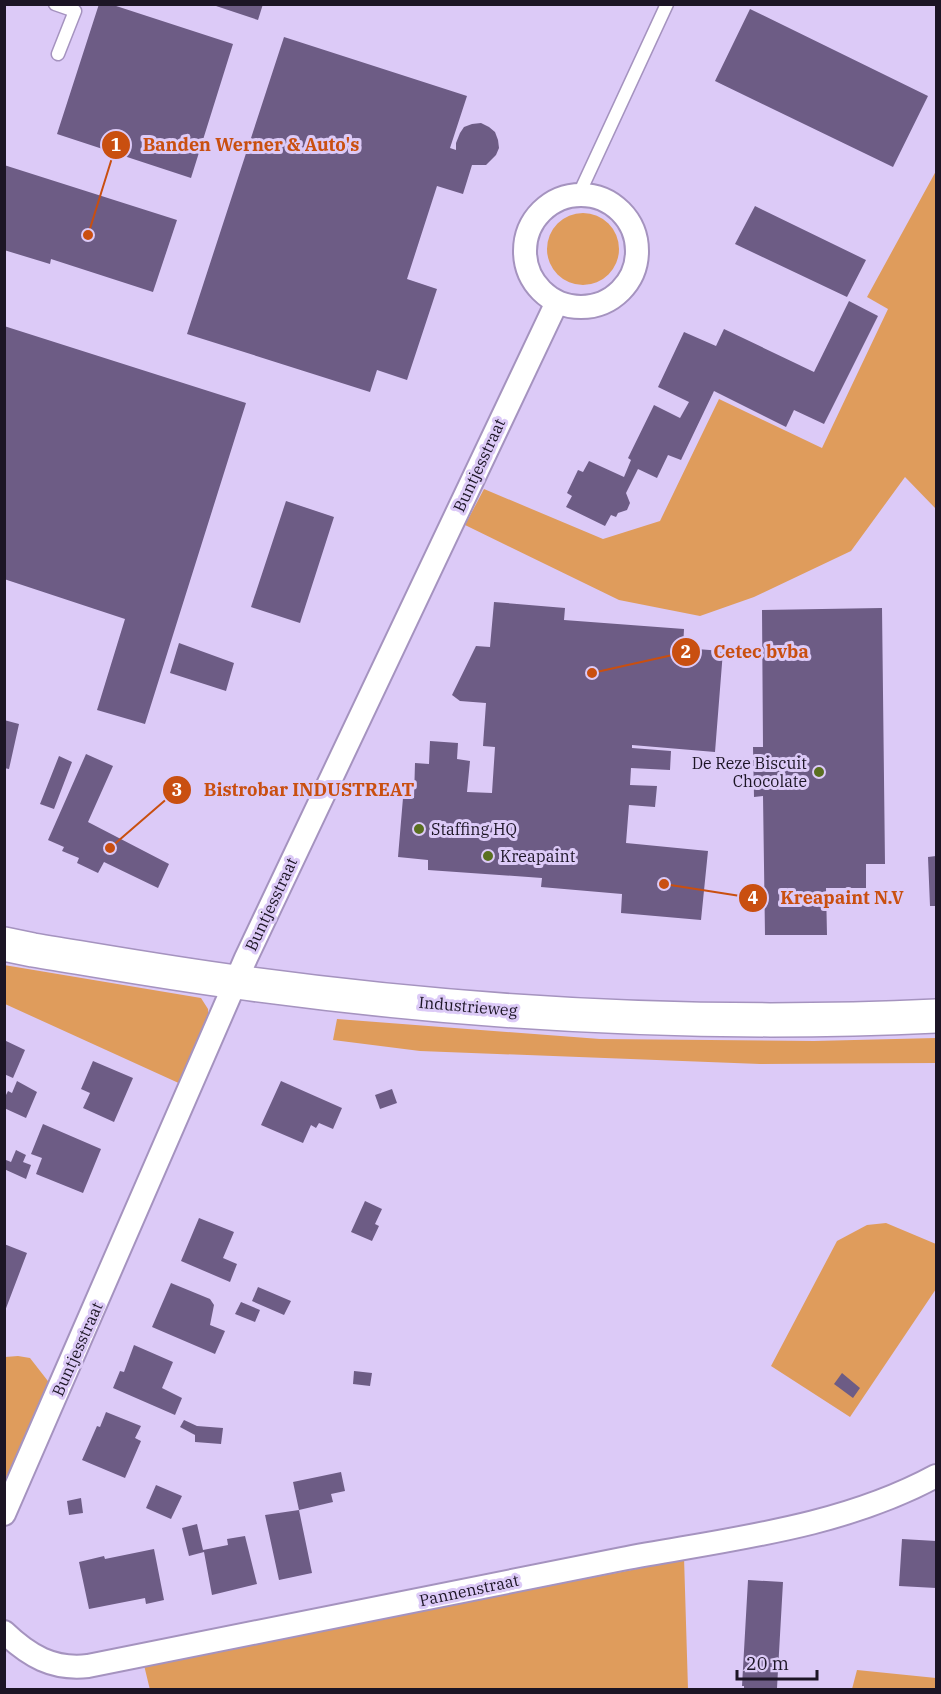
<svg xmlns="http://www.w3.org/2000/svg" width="941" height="1694" font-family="'IBM Plex Serif',serif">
	<rect width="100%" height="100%" fill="#dccaf7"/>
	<!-- green -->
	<path fill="#df9c5c" d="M936,171V509L905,477L851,551L754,597L700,616L619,600L465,525L484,489L603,539L660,521L719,399L822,448L888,309L867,297Z
		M547 249a36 36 0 1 1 72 0a36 36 0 1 1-72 0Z
		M4,965L201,998L208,1009L209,1020L183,1085L5,1004Z
		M337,1019L600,1039L814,1041L936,1038V1063L760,1064L420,1051L333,1040Z
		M886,1223L936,1244V1289L850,1417L771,1366L837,1241L867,1225Z
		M18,1356L30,1358L51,1385L5,1492V1357Z
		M684,1557L688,1689L150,1690L144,1665L657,1565Z
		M857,1670L936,1678V1689H852Z"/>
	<!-- building -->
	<path fill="#6d5c85" d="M99,4H110L233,44L191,178L57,134Z
		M210,4H263L258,20Z
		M750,9L928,96L893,167L715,81Z
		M284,37L467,96L450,148L456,150V143L460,133L464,127L472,124L481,123L489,127L495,132L498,140L499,148L496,155L486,165H472L463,194L437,186L407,279L437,289L407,380L377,370L370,392L187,334Z
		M4,165L177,220L153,292L51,259L50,264L4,250Z
		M755,206L866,260L847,297L735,244Z
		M849,301L878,316L824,424L794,410L786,427L714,391L681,460L668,455L657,478L638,469L626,493L630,503L627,510L618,513L616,517L611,515L605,526L566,507L572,496L567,493L578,470L583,472L589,461L624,477L631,460L628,458L654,405L680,418L689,402L658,387L684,332L716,346L724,329L814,372Z
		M4,326L246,403L145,724L97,710L125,619L4,579Z
		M286,501L334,517L300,623L251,607Z
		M494,602L565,608L564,620L684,629L683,648L723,651L715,752L632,745V748L671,751L670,770L631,768L630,785L657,786L655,807L629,805L626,843L708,851L701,920L621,913L622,894L541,887L542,878L428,870V860L398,857L403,798H414L415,763L429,764L430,741L458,743L457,759L470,761L467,792L492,793L495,747L483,746L486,703L460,701L452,695L476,646L490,647Z
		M882,608L885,864H866V888H826L827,935H765L763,796L754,797L753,747H763L762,610Z
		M179,643L234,663L226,691L170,673Z
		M4,720L19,724L9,769L4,768Z
		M86,754L113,766L88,822L169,864L158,888L104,862L98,873L77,863L79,858L62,851L64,847L48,840Z
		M59,756L72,762L54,809L40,804Z
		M936,856V906H930L928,857Z
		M4,1040L25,1050L13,1078L4,1074Z
		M93,1061L133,1078L114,1122L83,1108L90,1093L81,1089Z
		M17,1081L37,1092L26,1118L4,1108V1099L8,1091L12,1093Z
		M281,1081L342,1108L333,1129L319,1123L316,1128L311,1125L303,1143L261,1125Z
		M392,1089L397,1103L380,1109L375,1095Z
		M43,1124L101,1149L83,1193L36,1174L42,1158L31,1154Z
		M16,1150L26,1155L23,1162L31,1165L26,1179L4,1169L6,1160L11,1162Z
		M365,1201L382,1209L375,1224L379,1226L372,1241L351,1232Z
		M199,1218L234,1232L223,1258L237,1264L230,1282L181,1261Z
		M4,1244L27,1253L5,1311H4Z
		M171,1283L210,1299L214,1305L210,1325L225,1331L215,1354L152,1327Z
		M258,1287L291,1301L284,1315L252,1301Z
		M241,1302L260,1310L255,1322L235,1314Z
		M134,1345L173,1362L162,1388L182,1398L175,1415L113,1388L120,1371L124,1372Z
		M354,1371L372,1373L370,1386L353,1384Z
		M842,1373L860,1388L853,1398L834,1384Z
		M106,1412L141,1426L135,1438L141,1441L125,1478L82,1460L97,1426L100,1427Z
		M184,1420L197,1426L223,1428L221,1444L195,1442V1435L180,1427Z
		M341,1472L345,1491L331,1494L333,1502L299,1510L293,1482Z
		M156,1485L182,1496L171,1519L146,1508Z
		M81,1498L83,1513L69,1515L67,1501Z
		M299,1510L312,1573L279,1580L265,1515Z
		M197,1524L203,1550L228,1545L227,1539L245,1536L257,1584L212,1595L204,1552L189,1556L182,1528Z
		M902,1539L936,1541V1588L899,1586Z
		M154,1549L164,1600L146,1604L145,1598L89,1609L79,1562L104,1556L105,1559Z
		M748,1580L783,1582L777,1688L744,1690V1686H742Z"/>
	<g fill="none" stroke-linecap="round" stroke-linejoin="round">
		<defs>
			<path id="service" d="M55,4L75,11L58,54
				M579,194L667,4"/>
			<path id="minor" d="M525 251a56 56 0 1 1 112 0a56 56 0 1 1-112 0Z
				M4,1514L246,958L557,302
				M4,1632C29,1656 53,1670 88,1666C266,1631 444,1594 622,1559C728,1539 840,1528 936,1476"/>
			<path id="secondary" d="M4,944L33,950C101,961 168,973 236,982C467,1014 703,1027 936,1016"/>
		</defs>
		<!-- service casing -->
		<use href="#service" stroke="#a593bf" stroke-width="15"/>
		<!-- minor casing -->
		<use href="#minor" stroke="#a593bf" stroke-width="26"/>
		<!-- secondary casing -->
		<use href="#secondary" stroke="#a593bf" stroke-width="36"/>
		<!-- service -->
		<use href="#service" stroke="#fff" stroke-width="12"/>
		<!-- minor -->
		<use href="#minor" stroke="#fff" stroke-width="22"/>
		<!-- secondary -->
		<use href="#secondary" stroke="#fff" stroke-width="33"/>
	</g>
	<!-- markers -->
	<g fill="#5a7020" stroke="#dccaf7" stroke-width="2">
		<circle cx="819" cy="772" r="6"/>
		<circle cx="419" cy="829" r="6"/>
		<circle cx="488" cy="856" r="6"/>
	</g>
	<g text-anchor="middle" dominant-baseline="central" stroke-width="6" stroke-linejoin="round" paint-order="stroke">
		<!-- street labels -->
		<g font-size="16" fill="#1c1525" stroke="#dccaf7">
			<text transform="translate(479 465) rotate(-65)">Buntjesstraat</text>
			<text transform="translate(271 904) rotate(-65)">Buntjesstraat</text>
			<text transform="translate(468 1006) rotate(5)">Industrieweg</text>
			<text transform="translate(77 1349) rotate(-66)">Buntjesstraat</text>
			<text transform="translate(469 1590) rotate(-12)">Pannenstraat</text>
		</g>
		<!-- poi labels -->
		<g font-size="16" fill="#1c1525" stroke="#dccaf7" text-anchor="start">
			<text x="807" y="763" text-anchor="end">De Reze Biscuit<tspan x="807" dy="18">Chocolate</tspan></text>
			<text x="431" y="829">Staffing HQ</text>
			<text x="500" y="856">Kreapaint</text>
		</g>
	</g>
	<!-- callouts -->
	<path fill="none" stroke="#c94f10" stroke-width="2" d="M88 235L116 145M592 673L686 652M110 848L177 790M664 884L753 898"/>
	<g fill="#c94f10" stroke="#dccaf7" stroke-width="2">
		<circle cx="88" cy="235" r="6"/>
		<circle cx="592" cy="673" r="6"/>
		<circle cx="110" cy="848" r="6"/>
		<circle cx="664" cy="884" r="6"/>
		<circle cx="116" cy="145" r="15"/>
		<circle cx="686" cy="652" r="15"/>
		<circle cx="177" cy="790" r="15"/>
		<circle cx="753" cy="898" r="15"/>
	</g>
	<g font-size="18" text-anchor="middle" font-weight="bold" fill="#fff">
		<text x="116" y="151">1</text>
		<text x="686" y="658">2</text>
		<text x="177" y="796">3</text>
		<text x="753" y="904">4</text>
	</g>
	<g font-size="18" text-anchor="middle" font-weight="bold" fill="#c94f10" stroke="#dccaf7" stroke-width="6" stroke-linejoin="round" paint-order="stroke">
		<text x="251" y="151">Banden Werner &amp; Auto's</text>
		<text x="761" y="658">Cetec bvba</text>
		<text x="309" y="796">Bistrobar INDUSTREAT</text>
		<text x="842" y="904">Kreapaint N.V</text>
	</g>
	<!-- border -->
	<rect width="941" height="1694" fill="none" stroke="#1c1525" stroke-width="12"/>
	<!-- scale -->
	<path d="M737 1670v9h80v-9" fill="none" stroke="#1c1525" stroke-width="3"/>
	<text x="746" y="1670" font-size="18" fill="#1c1525" stroke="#dccaf7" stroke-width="4.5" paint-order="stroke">20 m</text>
</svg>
